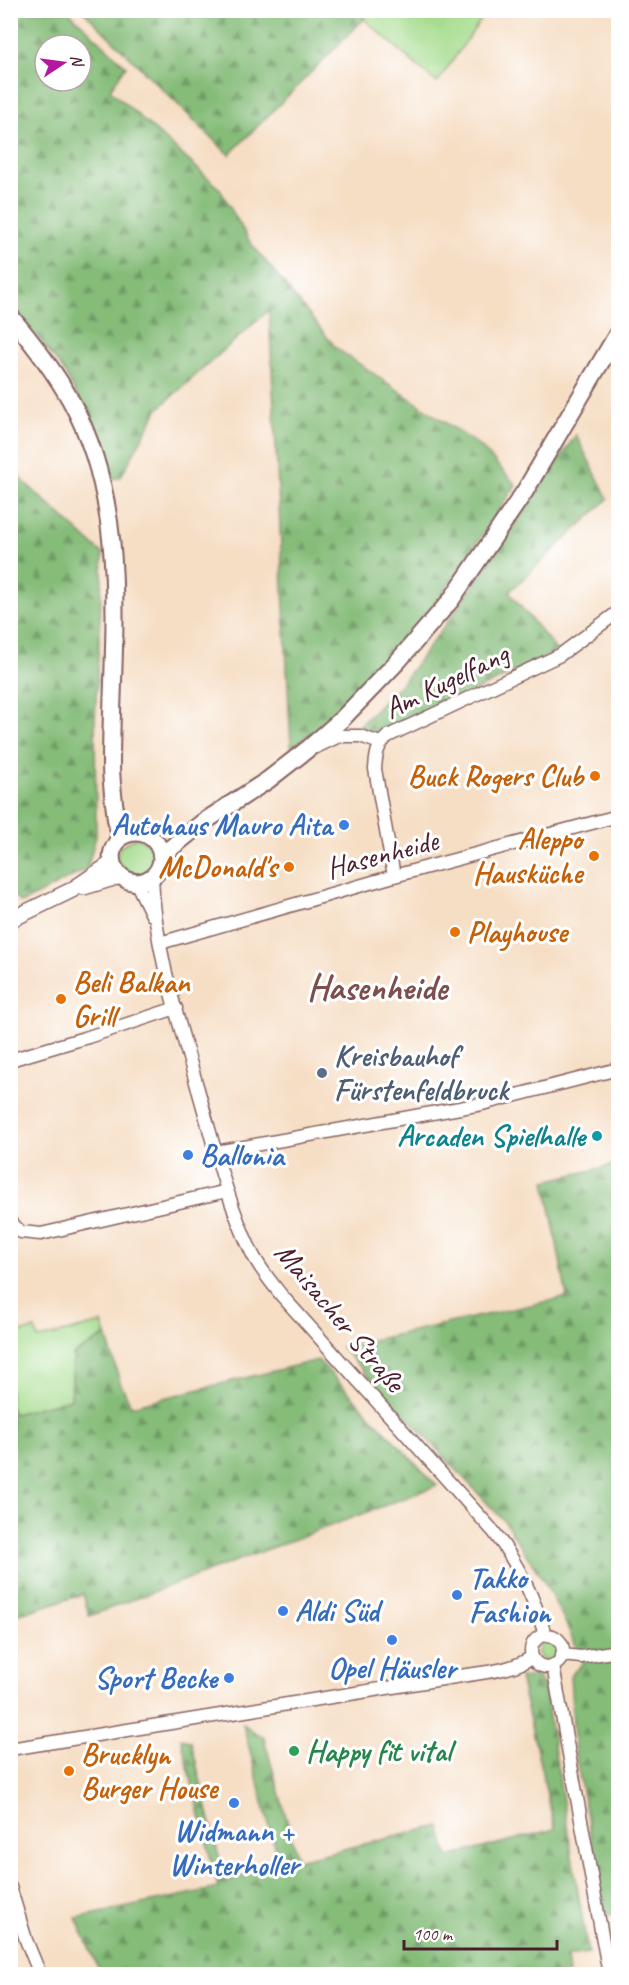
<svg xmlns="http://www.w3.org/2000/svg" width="629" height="1985" font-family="Caveat,sans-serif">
	<defs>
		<pattern id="forest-firs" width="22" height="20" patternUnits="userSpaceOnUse" patternTransform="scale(1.5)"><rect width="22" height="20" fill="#84bc78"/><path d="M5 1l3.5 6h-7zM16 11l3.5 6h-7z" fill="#6e9863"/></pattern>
	</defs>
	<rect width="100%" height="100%" fill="#fff"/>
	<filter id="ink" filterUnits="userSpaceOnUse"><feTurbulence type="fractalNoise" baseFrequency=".0167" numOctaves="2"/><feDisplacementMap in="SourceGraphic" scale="12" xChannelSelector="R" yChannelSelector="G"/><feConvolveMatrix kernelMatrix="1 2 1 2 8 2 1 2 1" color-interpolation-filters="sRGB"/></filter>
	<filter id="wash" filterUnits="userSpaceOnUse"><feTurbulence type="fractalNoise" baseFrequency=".008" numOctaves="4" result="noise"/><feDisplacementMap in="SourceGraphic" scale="24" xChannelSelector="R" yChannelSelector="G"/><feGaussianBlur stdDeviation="1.35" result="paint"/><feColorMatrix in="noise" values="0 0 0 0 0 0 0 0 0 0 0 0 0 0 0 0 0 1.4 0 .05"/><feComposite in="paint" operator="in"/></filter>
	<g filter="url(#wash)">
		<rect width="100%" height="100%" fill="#f6dec5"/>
		<!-- green -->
		<path fill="#a5dc8d" stroke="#787e5c" stroke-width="1.5" d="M363,11V10L487,11L437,83L364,19Z
			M138,837L153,846L155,864L141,875C128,873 111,864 120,848C123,843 132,840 138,837Z
			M102,1323L106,1335L73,1355L71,1399L14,1414L10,1407V1335L35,1329L38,1339Z
			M538 1651a9 9 0 1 1 18 0a9 9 0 1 1-18 0Z"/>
		<!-- forest -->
		<path fill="url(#forest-firs)" stroke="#676e52" stroke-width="1.5" fill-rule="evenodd" d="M363,10L364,19L229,155L83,11Z
			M10,11H68L126,66L110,90L219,188L250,242L336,348L480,446L516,485L442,594L382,666L316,731L291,747L269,310L158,409L120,478H113L89,418L63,370L11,303ZM45,45H81V81H45Z
			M576,435L608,499L509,592L557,651L381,737L359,726L402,683L459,606Z
			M10,469L103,554L95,723L96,836L87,869L21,903L10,893Z
			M618,1164V1917L605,1913L575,1753L570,1676L583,1663L566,1624L545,1583L505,1522L341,1347L567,1297L545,1181Z
			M106,1335L120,1382L131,1406L318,1360L437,1486L89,1616L83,1594L11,1617V1407L14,1414L71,1399L73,1355Z
			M531,1677H538L544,1686L588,1953L567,1956L569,1974H101L76,1918L218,1888L181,1738L191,1742L225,1882L279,1864L243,1724L264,1738L298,1860L440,1826L448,1857L555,1829L520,1678Z"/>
	</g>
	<g filter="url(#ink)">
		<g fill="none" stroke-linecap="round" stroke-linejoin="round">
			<defs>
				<path id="minor" d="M316,747L339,736H360L380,743
					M152,876C154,947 178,1018 197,1086C213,1141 226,1199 251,1251C259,1268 271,1282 282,1296L494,1532C518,1564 534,1596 545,1635
					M394,876L375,769C376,754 377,746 388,736L560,655L618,612
					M136,882L152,915
					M160,943L394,876L618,816
					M10,1060L88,1037L176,1008
					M216,1152L482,1104L618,1069
					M10,1222L21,1232L41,1234L227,1191
					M531 1651a16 16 0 1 1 32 0a16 16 0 1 1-32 0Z
					M562,1655L581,1657L618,1651
					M553,1666L609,1974
					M10,1749L461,1676C484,1672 512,1671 532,1657
					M10,1887L26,1940L40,1974"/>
				<path id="tertiary" d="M84,887L120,876
					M10,920L72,890L112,863"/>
				<path id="secondary" d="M10,316C32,342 54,370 71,401C132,513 111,643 111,765C111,783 114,801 116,819C117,824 120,832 119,837C118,842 113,847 112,853C109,872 129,888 147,880C178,865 154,816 119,838
					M161,856L202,823L268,780L309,748L342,719L398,661L451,600L525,491L618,333"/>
			</defs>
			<!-- minor casing -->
			<use href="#minor" stroke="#866261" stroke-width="15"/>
			<!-- tertiary casing -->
			<use href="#tertiary" stroke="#866261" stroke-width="18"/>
			<!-- secondary casing -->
			<use href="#secondary" stroke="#866261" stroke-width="20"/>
			<!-- minor -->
			<use href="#minor" stroke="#fff" stroke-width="12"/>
			<!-- tertiary -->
			<use href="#tertiary" stroke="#fff" stroke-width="15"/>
			<!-- secondary -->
			<use href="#secondary" stroke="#fff" stroke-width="16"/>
		</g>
	</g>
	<!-- markers -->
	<g fill="#e8710a" stroke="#fff" stroke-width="2">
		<circle cx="595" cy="776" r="6"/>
		<circle cx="594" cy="856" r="6"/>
		<circle cx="289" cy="867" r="6"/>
		<circle cx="455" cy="932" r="6"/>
		<circle cx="61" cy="999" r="6"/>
		<circle cx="69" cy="1771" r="6"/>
	</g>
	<g fill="#3f7fe0" stroke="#fff" stroke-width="2">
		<circle cx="344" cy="825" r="6"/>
		<circle cx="188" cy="1155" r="6"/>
		<circle cx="457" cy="1595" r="6"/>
		<circle cx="283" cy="1611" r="6"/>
		<circle cx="392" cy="1640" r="6"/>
		<circle cx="229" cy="1678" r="6"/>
		<circle cx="234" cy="1803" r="6"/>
	</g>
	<circle fill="#5c6f8a" stroke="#fff" stroke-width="2" cx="322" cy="1073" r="6"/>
	<circle fill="#0f9aa8" stroke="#fff" stroke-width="2" cx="597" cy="1136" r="6"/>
	<circle fill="#2e9e5b" stroke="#fff" stroke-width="2" cx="294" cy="1751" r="6"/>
	<g text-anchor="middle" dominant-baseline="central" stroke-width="6" stroke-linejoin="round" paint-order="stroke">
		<!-- street labels -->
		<g font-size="30" fill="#4a1f2b" stroke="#fff">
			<text transform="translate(446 681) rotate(-26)">Am Kugelfang</text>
			<text transform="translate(382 854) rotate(-15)">Hasenheide</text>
			<text transform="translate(340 1317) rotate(50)">Maisacher Straße</text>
		</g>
		<!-- food labels -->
		<g font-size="30" font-weight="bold" fill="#c56008" stroke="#fff" text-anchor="end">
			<text x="583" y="776">Buck Rogers Club</text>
			<text x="582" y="839">Aleppo<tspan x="582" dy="34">Hausküche</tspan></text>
			<text x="277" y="867">McDonald's</text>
			<text x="467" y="932" text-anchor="start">Playhouse</text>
			<text x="73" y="982" text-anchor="start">Beli Balkan<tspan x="73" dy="34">Grill</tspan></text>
			<text x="81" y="1754" text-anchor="start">Brucklyn<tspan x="81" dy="34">Burger House</tspan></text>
		</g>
		<!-- shop labels -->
		<g font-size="30" font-weight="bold" fill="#366cbe" stroke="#fff" text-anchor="start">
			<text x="332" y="825" text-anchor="end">Autohaus Mauro Aita</text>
			<text x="200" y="1155">Ballonia</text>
			<text x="469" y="1578">Takko<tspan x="469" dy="34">Fashion</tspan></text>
			<text x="295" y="1611">Aldi Süd</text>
			<text x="392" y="1668" text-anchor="middle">Opel Häusler</text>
			<text x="217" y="1678" text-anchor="end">Sport Becke</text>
			<text x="234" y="1831" text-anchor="middle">Widmann +<tspan x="234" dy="34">Winterholler</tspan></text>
		</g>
		<!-- service labels -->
		<g font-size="30" font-weight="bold" fill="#4e5e75" stroke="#fff" text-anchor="start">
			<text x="334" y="1056">Kreisbauhof<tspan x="334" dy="34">Fürstenfeldbruck</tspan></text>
		</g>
		<!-- culture labels -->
		<g font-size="30" font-weight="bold" fill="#0d838f" stroke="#fff" text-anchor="end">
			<text x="585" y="1136">Arcaden Spielhalle</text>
		</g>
		<!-- leisure labels -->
		<g font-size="30" font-weight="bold" fill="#27864d" stroke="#fff" text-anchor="start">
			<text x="306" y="1751">Happy fit vital</text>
		</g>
		<!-- district labels -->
		<g font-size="36" font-weight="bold" fill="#7e4d4d" stroke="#fff">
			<text x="377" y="987">Hasenheide</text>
		</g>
	</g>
	<!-- margin -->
	<rect width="629" height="1985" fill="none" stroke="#fff" stroke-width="36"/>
	<!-- north arrow -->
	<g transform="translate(63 63) rotate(77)"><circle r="28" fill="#ffffff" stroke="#b7a5aa" stroke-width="1.5"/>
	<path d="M0-4.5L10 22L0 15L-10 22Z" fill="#b5179e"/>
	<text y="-9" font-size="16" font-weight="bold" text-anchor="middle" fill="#4a1f2b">N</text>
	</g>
	<!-- scale -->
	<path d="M404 1940v9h153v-9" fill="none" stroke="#4a1f2b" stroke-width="3"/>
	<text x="413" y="1940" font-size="18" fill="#4a1f2b" stroke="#ffffff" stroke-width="4.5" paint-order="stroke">100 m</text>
</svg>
